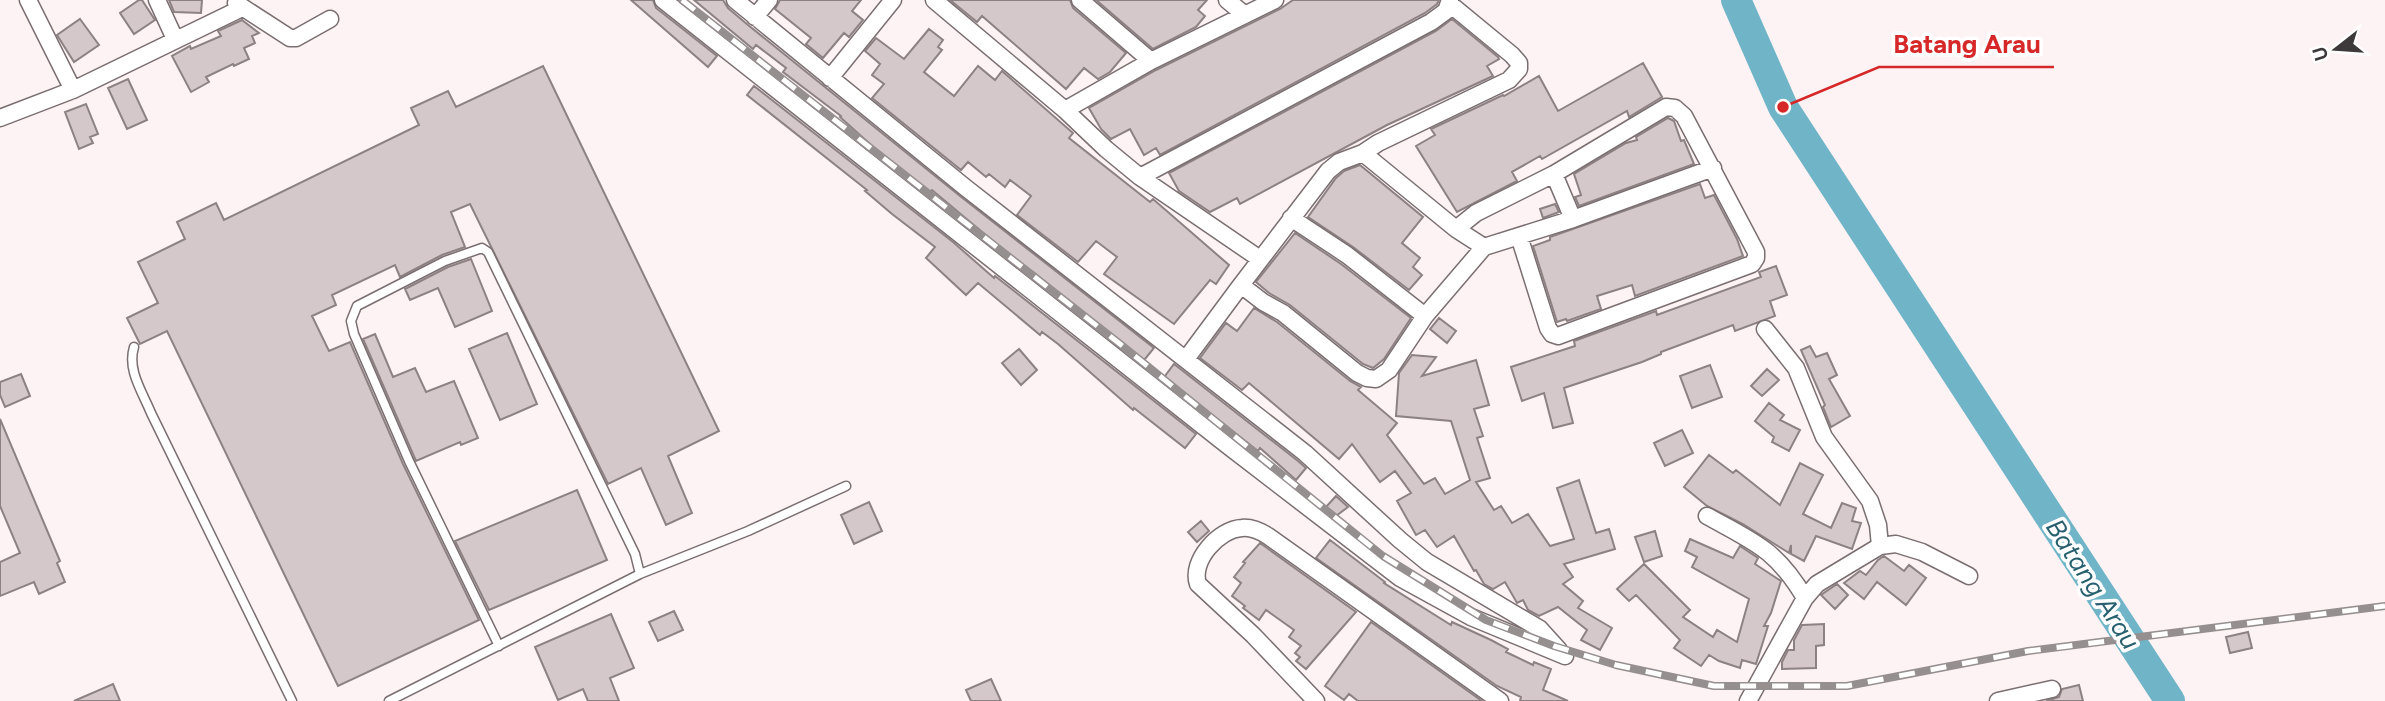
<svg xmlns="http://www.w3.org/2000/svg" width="2385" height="701" font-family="Figtree,sans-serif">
	<rect width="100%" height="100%" fill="#fdf3f5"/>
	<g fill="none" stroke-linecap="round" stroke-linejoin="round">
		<!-- river -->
		<path stroke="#70b4c8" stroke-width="30" d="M1736,0L1783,107L2170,701"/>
	</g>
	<!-- building -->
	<path fill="#d5c8cb" stroke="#8c8183" stroke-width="2" d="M139,0H142L155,20L134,34L120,13Z
		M169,0H202L201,13L174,12Z
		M631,0H653L656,8L717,56L708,67Z
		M694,0H723L728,8L748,25L960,196L1154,348L1141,364L1051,292L1054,289L1033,272L1030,276L1008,259L1011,256L932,190L927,195L922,191L840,117L841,116L783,72L786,68L756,45L753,49Z
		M780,0H861L852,11L863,20L849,37L844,33L823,58L806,44L811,38L775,9Z
		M950,0H1070L1073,8L1126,53L1110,72L1098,79L1084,68L1066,89L982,16L977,22Z
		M1096,0H1207L1198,10L1205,16L1196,27L1153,49Z
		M1293,0H1439L1437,4L1425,13L1160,155L1156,148L1144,155L1130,129L1111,139L1101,129L1089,108L1156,70L1280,9Z
		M80,19L99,45L74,62L57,35Z
		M1452,19L1498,57L1499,59L1487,66L1493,76L1387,125L1240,204L1237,198L1210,212L1179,191L1169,173L1436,31Z
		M242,20L259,33L252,36L255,43L244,48L249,59L234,66L233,64L206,77L209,82L191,92L172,56L190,46L191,49L221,36L218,31Z
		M929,29L943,40L938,47L942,50L924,72L954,96L978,66L995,80L1002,71L1073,133L1069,138L1150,202L1153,199L1229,265L1216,284L1210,280L1174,324L1104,274L1117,257L1096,241L1078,262L1017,215L1031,196L1010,180L1005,187L989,174L986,177L968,162L961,170L872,98L884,84L872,75L880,64L865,51L876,38L904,59Z
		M1643,63L1662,97L1629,117L1627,111L1542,159L1540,156L1512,172L1517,181L1457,212L1416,146L1435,135L1431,129L1503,95L1504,96L1539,76L1558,111Z
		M543,66L719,431L668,456L692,513L666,525L641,468L608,484L470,204L451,212L465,247L442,255L400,277L395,265L332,295L336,305L312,316L329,351L350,342L403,464L479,620L338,686L167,331L140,344L127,318L158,303L138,262L185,239L177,222L216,203L224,220L419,125L411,108L448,91L456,107Z
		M128,79L147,120L127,129L108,88Z
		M754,86L953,242L994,278L995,276L1196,434L1185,448L1134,408L1133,410L1058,344L1042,332L1040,335L978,283L966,295L926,258L935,247L892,214L865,191L867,190L747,95Z
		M86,104L98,134L90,137L93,143L79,149L65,112Z
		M1668,118L1674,121L1681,141L1684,140L1694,164L1579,206L1575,197L1581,195L1574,174L1626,143L1637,140L1636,137Z
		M1360,165L1423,217L1402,243L1420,258L1413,267L1422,275L1409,290L1353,247L1308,217L1336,178L1344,171Z
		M1700,184L1705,198L1714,195L1737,239L1743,256L1635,296L1632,285L1597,296L1601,309L1567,321L1566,319L1557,322L1533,246L1550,240V237Z
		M1555,204L1559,212L1543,218L1540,209Z
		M1295,233L1341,264L1411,318L1384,359L1373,368L1363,364L1290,305L1269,293L1256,282Z
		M471,259L492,311L455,327L438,288L410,300L405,289L448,267Z
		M1776,266L1787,295L1770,301L1775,316L1735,331L1733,325L1661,352V354L1642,362L1564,388L1573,423L1553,428L1544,393L1522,401L1511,367L1575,346L1574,341L1656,311L1657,315L1761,277L1759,272Z
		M1254,308L1277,322L1350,381L1361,387L1358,390L1397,423L1387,435L1424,484L1435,478L1445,494L1470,480L1451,421L1396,416L1399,373L1412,355L1436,357L1422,376L1476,360L1489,405L1474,409L1483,436L1477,438L1490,478L1476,482L1494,510L1501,506L1512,523L1528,514L1550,546L1574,539L1557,488L1579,480L1596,533L1609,529L1615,549L1564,564L1573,577L1563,584L1583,601L1578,608L1612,628L1600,650L1581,640L1587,630L1558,607L1539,616L1528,610L1523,600L1517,603L1505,582L1493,589L1484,584L1476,570L1474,571L1454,536L1437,547L1425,530L1416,535L1397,501L1411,493L1395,471L1380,482L1352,444L1339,459L1249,383L1242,390L1200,358L1226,323L1237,331Z
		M1439,318L1456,331L1447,343L1430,329Z
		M507,333L537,404L500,420L469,349Z
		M375,334L393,377L415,368L426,392L454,381L478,438L461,445L460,442L416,461L363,339Z
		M1810,346L1816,357L1827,353L1837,375L1829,379L1850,416L1831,427L1823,407L1825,405L1801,350Z
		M1019,349L1037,370L1021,385L1002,363Z
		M1174,364L1298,461L1306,468L1296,480L1260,448L1258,451L1211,414L1208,417L1162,380Z
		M1710,365L1722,397L1692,408L1680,376Z
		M1767,369L1779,380L1762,396L1751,386Z
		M21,374L30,396L5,407L0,395V382Z
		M1769,403L1784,415L1780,420L1800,430L1789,451L1772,442L1774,437L1755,421Z
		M0,419L60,561L57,563L65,582L39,594L34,582L0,596V562L20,553L0,506Z
		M1682,430L1693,453L1665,466L1654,443Z
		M1709,455L1733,473L1736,470L1780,505L1800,463L1823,475L1803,514L1831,528L1842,503L1856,508L1852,521L1861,523L1852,549L1816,536L1804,561L1791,554V545L1789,553L1743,524L1707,506L1684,487Z
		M577,490L607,560L489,610L455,541Z
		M1336,496L1348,507L1336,516L1326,507Z
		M869,502L882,531L854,544L841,515Z
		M1201,521L1209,531L1197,542L1188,532Z
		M1655,531L1662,556L1644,562L1635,537Z
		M1690,539L1733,558L1740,546L1758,558L1755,564L1781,581L1771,613L1764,626H1768L1756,664L1742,660L1740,668L1719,661L1709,655L1701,666L1674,648L1680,640L1636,595L1629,601L1617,589L1644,564L1690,610L1683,617L1713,637L1717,630L1737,642L1749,599L1692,567L1697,557L1685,551Z
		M1330,540L1385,582L1384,583L1451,625L1452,622L1491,640L1508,649L1506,652L1533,665L1534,662L1551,669L1543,690L1568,701H1520L1521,697L1497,686L1316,558Z
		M1260,543L1356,612L1306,669L1296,661L1300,657L1295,653L1301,646L1289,637L1294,630L1266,610L1259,620L1243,608L1245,606L1232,596L1241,583L1234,577L1245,563L1243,562Z
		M1884,556L1904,571L1909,565L1926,578L1906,605L1877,582L1864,599L1844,583L1860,571L1866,575L1878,560Z
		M1837,584L1848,595L1835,609L1821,595Z
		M674,611L683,630L658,641L649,622Z
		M611,614L634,668L610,678L619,701H588L583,689L558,700L535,647Z
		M1371,622L1482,701H1358L1349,694L1344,700L1325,686Z
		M1824,624V645L1816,646V668L1782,669V662L1788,650H1794V640L1802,625Z
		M2248,632L2252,648L2230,653L2226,637Z
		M991,679L1001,701H971L966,690Z
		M113,684L120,701H74Z
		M2079,685L2083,701H2046L2059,697L2062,689Z"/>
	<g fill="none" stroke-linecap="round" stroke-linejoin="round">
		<defs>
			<path id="lane" d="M134,347C127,370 142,391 151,413L292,701
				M499,646L409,461L354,334L351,321L357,306L445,261L482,248L488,252L635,554L640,574
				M389,701L640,574L748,531L846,486"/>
			<path id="street" d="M28,0L73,90
				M157,0L175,39
				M663,0L1227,445L1400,578L1471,617L1565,656
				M735,0L966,188L1305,453L1400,540L1427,562L1540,629L1559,650
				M934,0L1065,110L1106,149L1140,177L1260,259
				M1080,0L1151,61
				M1227,0L1245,15
				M236,3L290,38H296L330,19
				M755,17L769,0
				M830,78L893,0
				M1065,110L1151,61L1275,0
				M0,118L73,90L242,8
				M1363,153L1378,143L1509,80L1519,69V63L1512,55L1450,4
				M1554,174L1573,219
				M1140,177L1431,22L1446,11L1450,0
				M1291,218L1347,255L1425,316
				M1484,247L1456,229L1476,213L1554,174L1666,107L1675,108L1684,116L1756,252V258L1752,264L1558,336L1552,334L1548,328L1519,236
				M1241,285L1328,171L1339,162L1363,153L1456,229
				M1765,329L1796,368L1824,437L1870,501L1878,525L1880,546
				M1186,359L1241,285L1263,302L1283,313L1357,373L1367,378L1376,379L1389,370L1425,316L1484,247L1573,219L1713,168
				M1707,516C1754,542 1776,549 1805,598
				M1316,701L1253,635L1198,584C1190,561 1219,529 1242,528C1251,527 1260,531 1268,536L1500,701
				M1748,701L1805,598L1817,584L1880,546L1896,544L1922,552L1969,576
				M1998,701L2052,689"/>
		</defs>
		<!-- lane casing -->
		<use href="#lane" stroke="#7a6e71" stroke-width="11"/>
		<!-- street casing -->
		<use href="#street" stroke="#7a6e71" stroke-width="19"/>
		<!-- lane -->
		<use href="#lane" stroke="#fff" stroke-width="8"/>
		<!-- street -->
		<use href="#street" stroke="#fff" stroke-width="16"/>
		<defs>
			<path id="rail" d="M682,0L1120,344L1383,556L1486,620L1554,646L1616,665L1714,686H1847L2028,651L2385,606"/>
		</defs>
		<!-- rail casing -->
		<use href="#rail" stroke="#968f90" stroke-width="8"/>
		<!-- rail -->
		<use href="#rail" stroke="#fff" stroke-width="5" stroke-dasharray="16" stroke-linecap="butt"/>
	</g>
	<g text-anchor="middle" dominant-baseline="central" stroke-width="7" stroke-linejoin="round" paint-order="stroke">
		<!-- water labels -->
		<g font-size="26" font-style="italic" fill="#28606f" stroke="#fff">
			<text transform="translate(2093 584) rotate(57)">Batang Arau</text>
		</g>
	</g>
	<!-- callouts -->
	<path fill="none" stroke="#d62828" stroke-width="2.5" d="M1783 107L1879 67H2054"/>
	<circle fill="#d62828" stroke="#fff" stroke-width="2.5" cx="1783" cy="107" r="7"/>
	<g font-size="26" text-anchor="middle" font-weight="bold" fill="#d62828" stroke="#fff" stroke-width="7" stroke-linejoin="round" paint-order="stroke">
		<text x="1967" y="53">Batang Arau</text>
	</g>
	<!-- north arrow -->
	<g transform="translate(2336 49) rotate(253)" stroke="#ffffff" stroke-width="5" paint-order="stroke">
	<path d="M0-5L12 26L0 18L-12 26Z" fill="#3d3839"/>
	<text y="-10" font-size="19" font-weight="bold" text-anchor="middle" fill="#3d3839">U</text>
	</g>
</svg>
